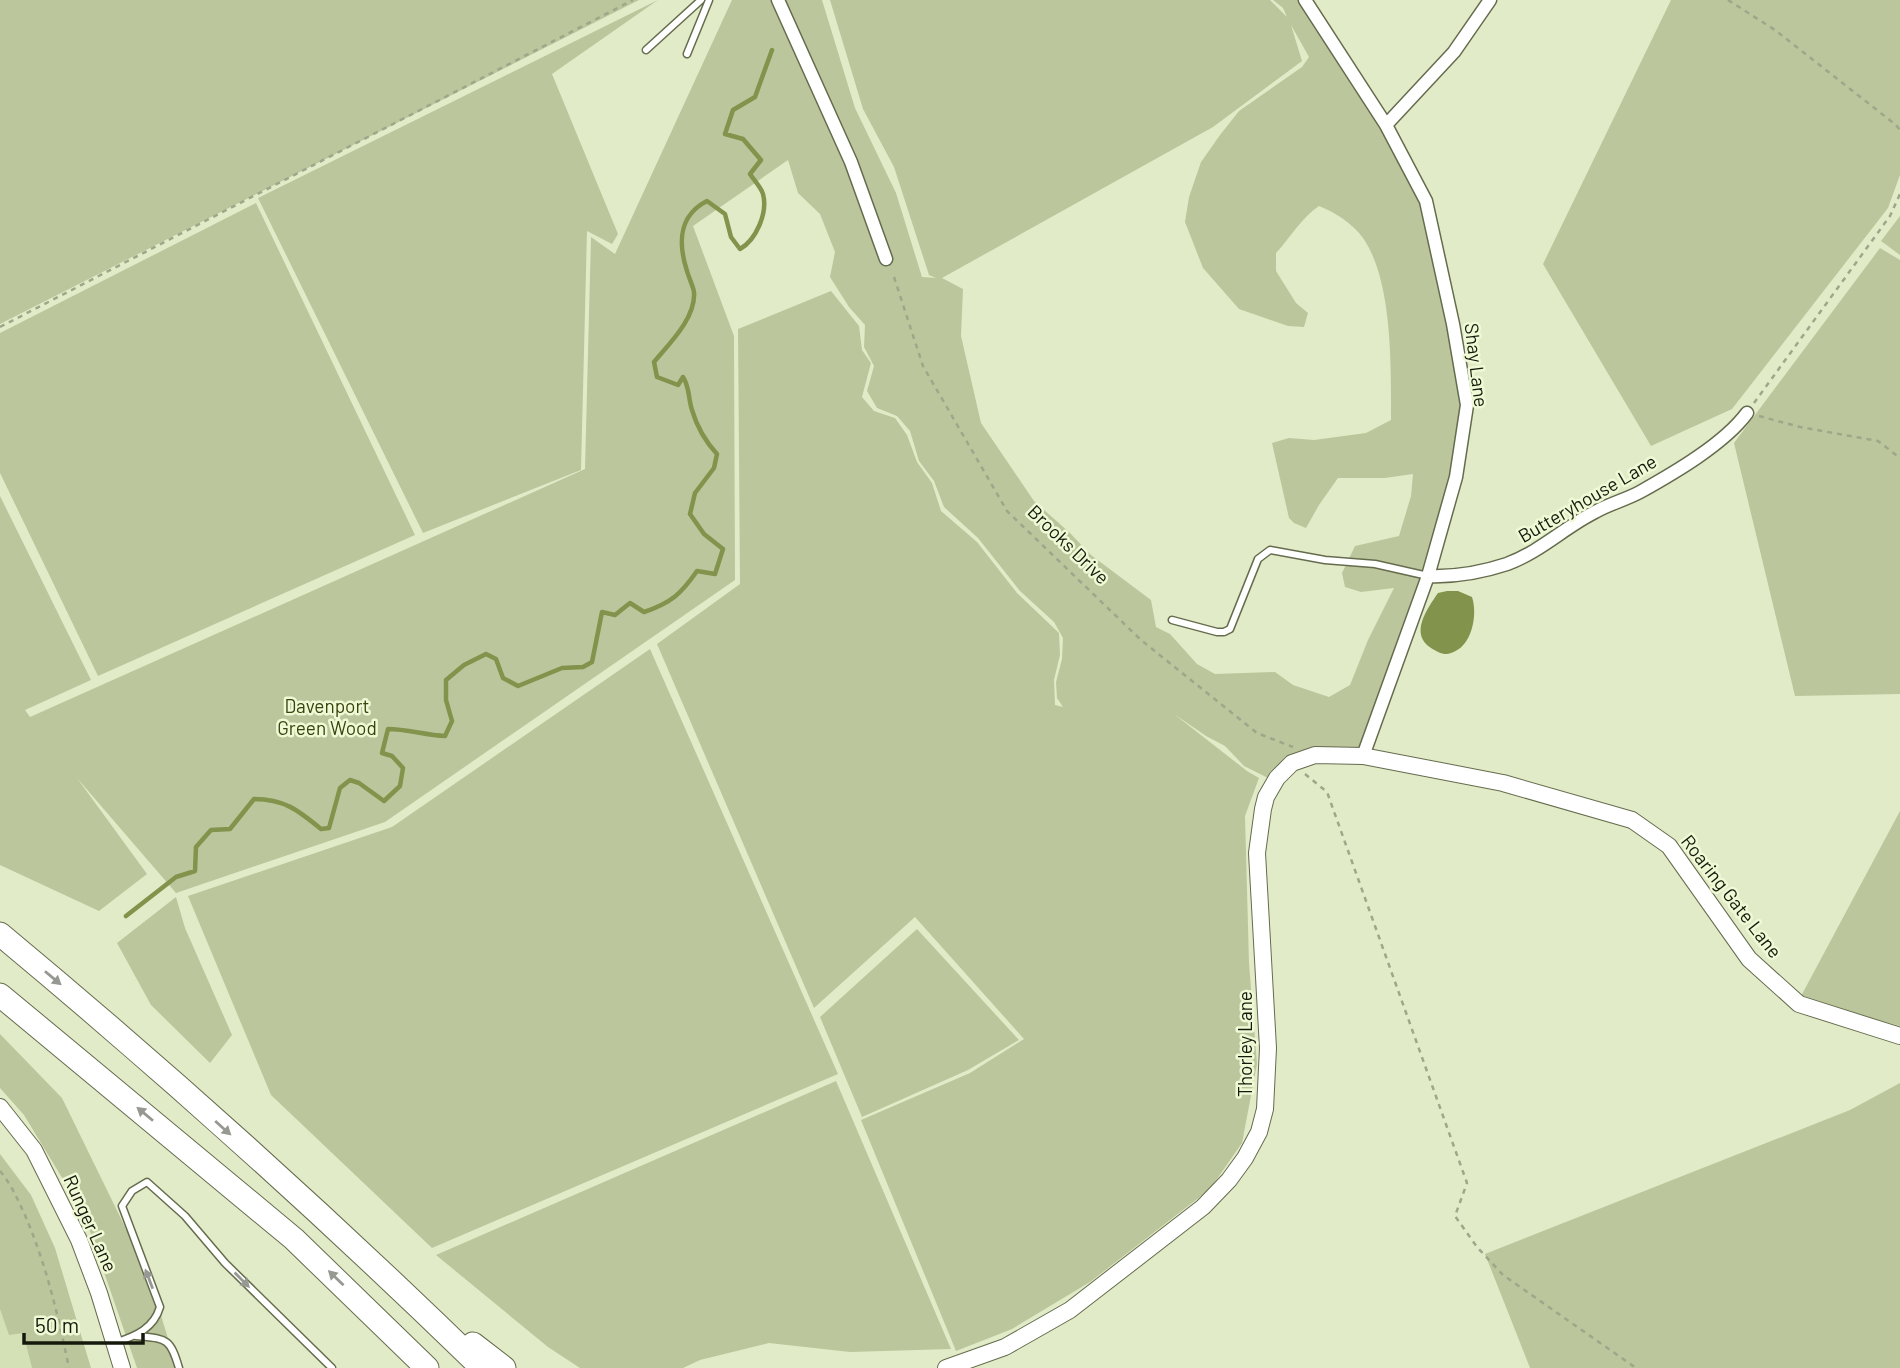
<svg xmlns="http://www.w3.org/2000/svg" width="1900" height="1368" font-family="Barlow,sans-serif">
	<rect width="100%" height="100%" fill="#e2ebc8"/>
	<!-- built -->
	<path fill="#d4e0b6" d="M0,1309L9,1334L23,1332L32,1368H0Z"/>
	<!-- green -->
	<path fill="#bbc69c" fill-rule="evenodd" d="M0,0H639L0,324Z
		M658,0L552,74L618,234L612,244L587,231L581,470L423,533L258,198Z
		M732,0H822L855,108L896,193L922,277L936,278L929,275L894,167L863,109L830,0H1270L1287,17L1283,8L1273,0H1305L1426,201L1467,405L1456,477L1363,756L1315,755L1270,779L1244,766L1225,746L1206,736L1174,714L1247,771L1259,778L1245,816L1249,963L1257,1064L1242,1143L1210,1189L1090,1282L1012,1329L956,1351L861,1120L970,1073L1024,1039L915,917L814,1008L657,644L740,584L738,329L831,291L859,326L862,350L871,363L862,397L874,411L895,418L907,435L917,462L932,483L941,511L977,542L1017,593L1059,633L1060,655L1054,680L1055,705L1063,707L1057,698L1056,682L1062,659L1063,638L1054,622L1020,591L978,538L944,507L934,481L919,461L910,431L897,416L877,408L867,391L874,366L864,347L865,325L849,307L830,277L835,252L820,214L798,193L788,160L693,226L734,336L735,580L385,822L176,893L77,778L147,874L99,911L0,865V496L91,680L25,710L30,717L585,469L591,237L615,254ZM1291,25L1309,57L1302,67L1239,111L1220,135L1201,162L1189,197L1185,222L1203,268L1239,309L1288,326L1304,327L1308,313L1296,303L1276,271V253C1291,237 1301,218 1319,206C1336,213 1352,223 1363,238C1393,281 1391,368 1391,420L1366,433L1314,440L1289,438L1272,443L1289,518L1294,523L1306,528L1319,505L1338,478H1385L1413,474L1411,496L1399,536L1355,546L1342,573L1345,587L1361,592L1394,588L1368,640L1350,685L1329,697L1293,685L1275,672L1215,674L1197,664L1170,634L1156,627L1151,600L1091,555L1070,533L1034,501L981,423L961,336L963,289L942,278L1213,127L1302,61Z
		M1671,0H1900V175L1888,208L1732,409L1651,446L1543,264Z
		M256,203L415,535L98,676L0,473V333Z
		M1900,216V255L1881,241Z
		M1880,248L1900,260V694L1795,696L1734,443Z
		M650,649L838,1074L432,1248L271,1095L188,896L392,827Z
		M1900,811V1026L1800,998Z
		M176,897L185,928L232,1035L210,1063L151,1005L117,943Z
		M917,929L1019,1040L968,1070L862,1117L820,1017Z
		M0,1034L62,1098L149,1276L177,1368H137L84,1214L24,1115L0,1088Z
		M836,1081L951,1349L850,1352L769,1343L700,1360L683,1368H580L548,1347L436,1255Z
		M1900,1083V1368H1530L1485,1254L1850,1110Z
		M0,1154L31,1195L55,1248L91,1368H32L23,1333L9,1335L0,1309Z"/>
	<!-- water -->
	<path fill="#82934c" d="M1447,591H1458L1472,597C1478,615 1472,647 1451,653C1444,656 1438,652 1431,648C1409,634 1427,609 1438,593Z"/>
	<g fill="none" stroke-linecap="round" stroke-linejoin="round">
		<!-- stream -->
		<path stroke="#82934c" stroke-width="4.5" d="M126,916L176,877L195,871L196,847L211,830L230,829L254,799C284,799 298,810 321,829L329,828L340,788L350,780L359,783L384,801L400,786L403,768L392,756L382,753L388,729C407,729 425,735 445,736L452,721L446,700V680L464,665L486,654L496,659L503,678L518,686L562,668L583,667L592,662L602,612L615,615L630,603L644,612C671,603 681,594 697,571L715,574L723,549L704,534L690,514L695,493L714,468L717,454C705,441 697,427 692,410C688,398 690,388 683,377L678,385L657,377L654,362C669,344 696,318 694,292C693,286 689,278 687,271C678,243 678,216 707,201L725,214L731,237L740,249C756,240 768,213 763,194C761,187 754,180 750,174L761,160L743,139L725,134L733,110L755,97L772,50"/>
		<defs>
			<path id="service" d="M646,50L701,0
				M687,54L709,0
				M1172,620L1217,632H1224L1230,629L1258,559L1270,550L1325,560L1375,564L1428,576
				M136,1336C166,1339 170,1337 179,1368
				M117,1342C136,1336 154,1328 160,1307L122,1206L132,1191L147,1182L185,1216L225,1263L332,1368"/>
			<path id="minor" d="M778,0L851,162L886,259
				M1305,0L1386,125L1426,201L1453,324L1467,405L1456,477L1428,576L1363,756
				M1386,125L1454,52L1490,0
				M1428,576C1454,577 1483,572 1507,564C1540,552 1565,527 1595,512C1609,504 1625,500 1640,492C1674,473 1724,444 1747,413"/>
			<path id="tertiary" d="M0,1107L34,1150L79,1240L99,1293L122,1368
				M946,1368L1005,1347L1070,1310L1203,1207L1229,1180L1245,1158L1259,1132L1265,1109L1268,1048L1257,853L1263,809L1266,797L1277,778L1292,763L1315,755L1363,756L1503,783L1632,820L1669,846L1749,959L1799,1004L1900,1036"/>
			<path id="motorway" d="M0,934C166,1072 327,1217 482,1368
				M0,995L294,1239L427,1368
				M473,1344L504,1368"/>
		</defs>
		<!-- service casing -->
		<use href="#service" stroke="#646c4d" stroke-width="9"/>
		<!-- minor casing -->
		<use href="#minor" stroke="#646c4d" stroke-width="15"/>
		<!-- tertiary casing -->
		<use href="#tertiary" stroke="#646c4d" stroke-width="18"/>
		<!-- motorway casing -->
		<use href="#motorway" stroke="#646c4d" stroke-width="25"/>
		<!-- path -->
		<path stroke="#9fa68a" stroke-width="2.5" stroke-dasharray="5 5" stroke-linecap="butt" d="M1728,0L1775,30L1896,125L1900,130
			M894,277L923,366L1007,511L1141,640L1257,733L1293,747
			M0,327L633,0
			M1754,403L1890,216L1900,194
			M1759,416L1800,427L1878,441L1900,458
			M1305,774L1327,792L1467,1183L1455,1216L1477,1247L1503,1275L1636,1368
			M0,1171C11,1184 17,1198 24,1213C46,1263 58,1315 69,1368"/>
		<!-- service -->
		<use href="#service" stroke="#fff" stroke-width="6"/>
		<!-- minor -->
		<use href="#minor" stroke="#fff" stroke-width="12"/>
		<!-- tertiary -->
		<use href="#tertiary" stroke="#fff" stroke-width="16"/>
		<!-- motorway -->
		<use href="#motorway" stroke="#fff" stroke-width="23"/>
	</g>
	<!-- one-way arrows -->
	<defs><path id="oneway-solid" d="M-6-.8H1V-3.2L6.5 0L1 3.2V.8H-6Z" transform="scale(1.75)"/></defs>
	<g fill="#969892">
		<use href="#oneway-solid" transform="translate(53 978) rotate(40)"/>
		<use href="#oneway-solid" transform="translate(145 1114) rotate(-140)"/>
		<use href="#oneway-solid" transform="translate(223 1128) rotate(42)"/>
		<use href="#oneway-solid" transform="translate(336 1278) rotate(-136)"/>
		<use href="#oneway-solid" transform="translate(149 1279) rotate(-111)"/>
		<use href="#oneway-solid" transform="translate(242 1280) rotate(45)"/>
	</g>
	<g text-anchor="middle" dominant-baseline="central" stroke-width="5" stroke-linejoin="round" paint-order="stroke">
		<!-- street labels -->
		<g font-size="19" fill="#15190c" stroke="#eff9d5">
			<text transform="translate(1477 365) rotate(83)">Shay Lane</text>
			<text transform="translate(1587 498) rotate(-30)">Butteryhouse Lane</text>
			<text transform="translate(1069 544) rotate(44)">Brooks Drive</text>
			<text transform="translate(1732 896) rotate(52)">Roaring Gate Lane</text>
			<text transform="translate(1244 1044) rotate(-90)">Thorley Lane</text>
			<text transform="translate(91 1223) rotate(66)">Runger Lane</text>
		</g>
		<!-- park labels -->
		<g font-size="19" fill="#39430d" stroke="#eff9d5">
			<text x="327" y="705">Davenport<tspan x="327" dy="22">Green Wood</tspan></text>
		</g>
	</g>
	<!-- scale -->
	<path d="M24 1333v10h119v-10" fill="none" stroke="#15190c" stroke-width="3.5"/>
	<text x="35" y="1333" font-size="21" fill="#15190c" stroke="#eff9d5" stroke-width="5" paint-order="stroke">50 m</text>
</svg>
